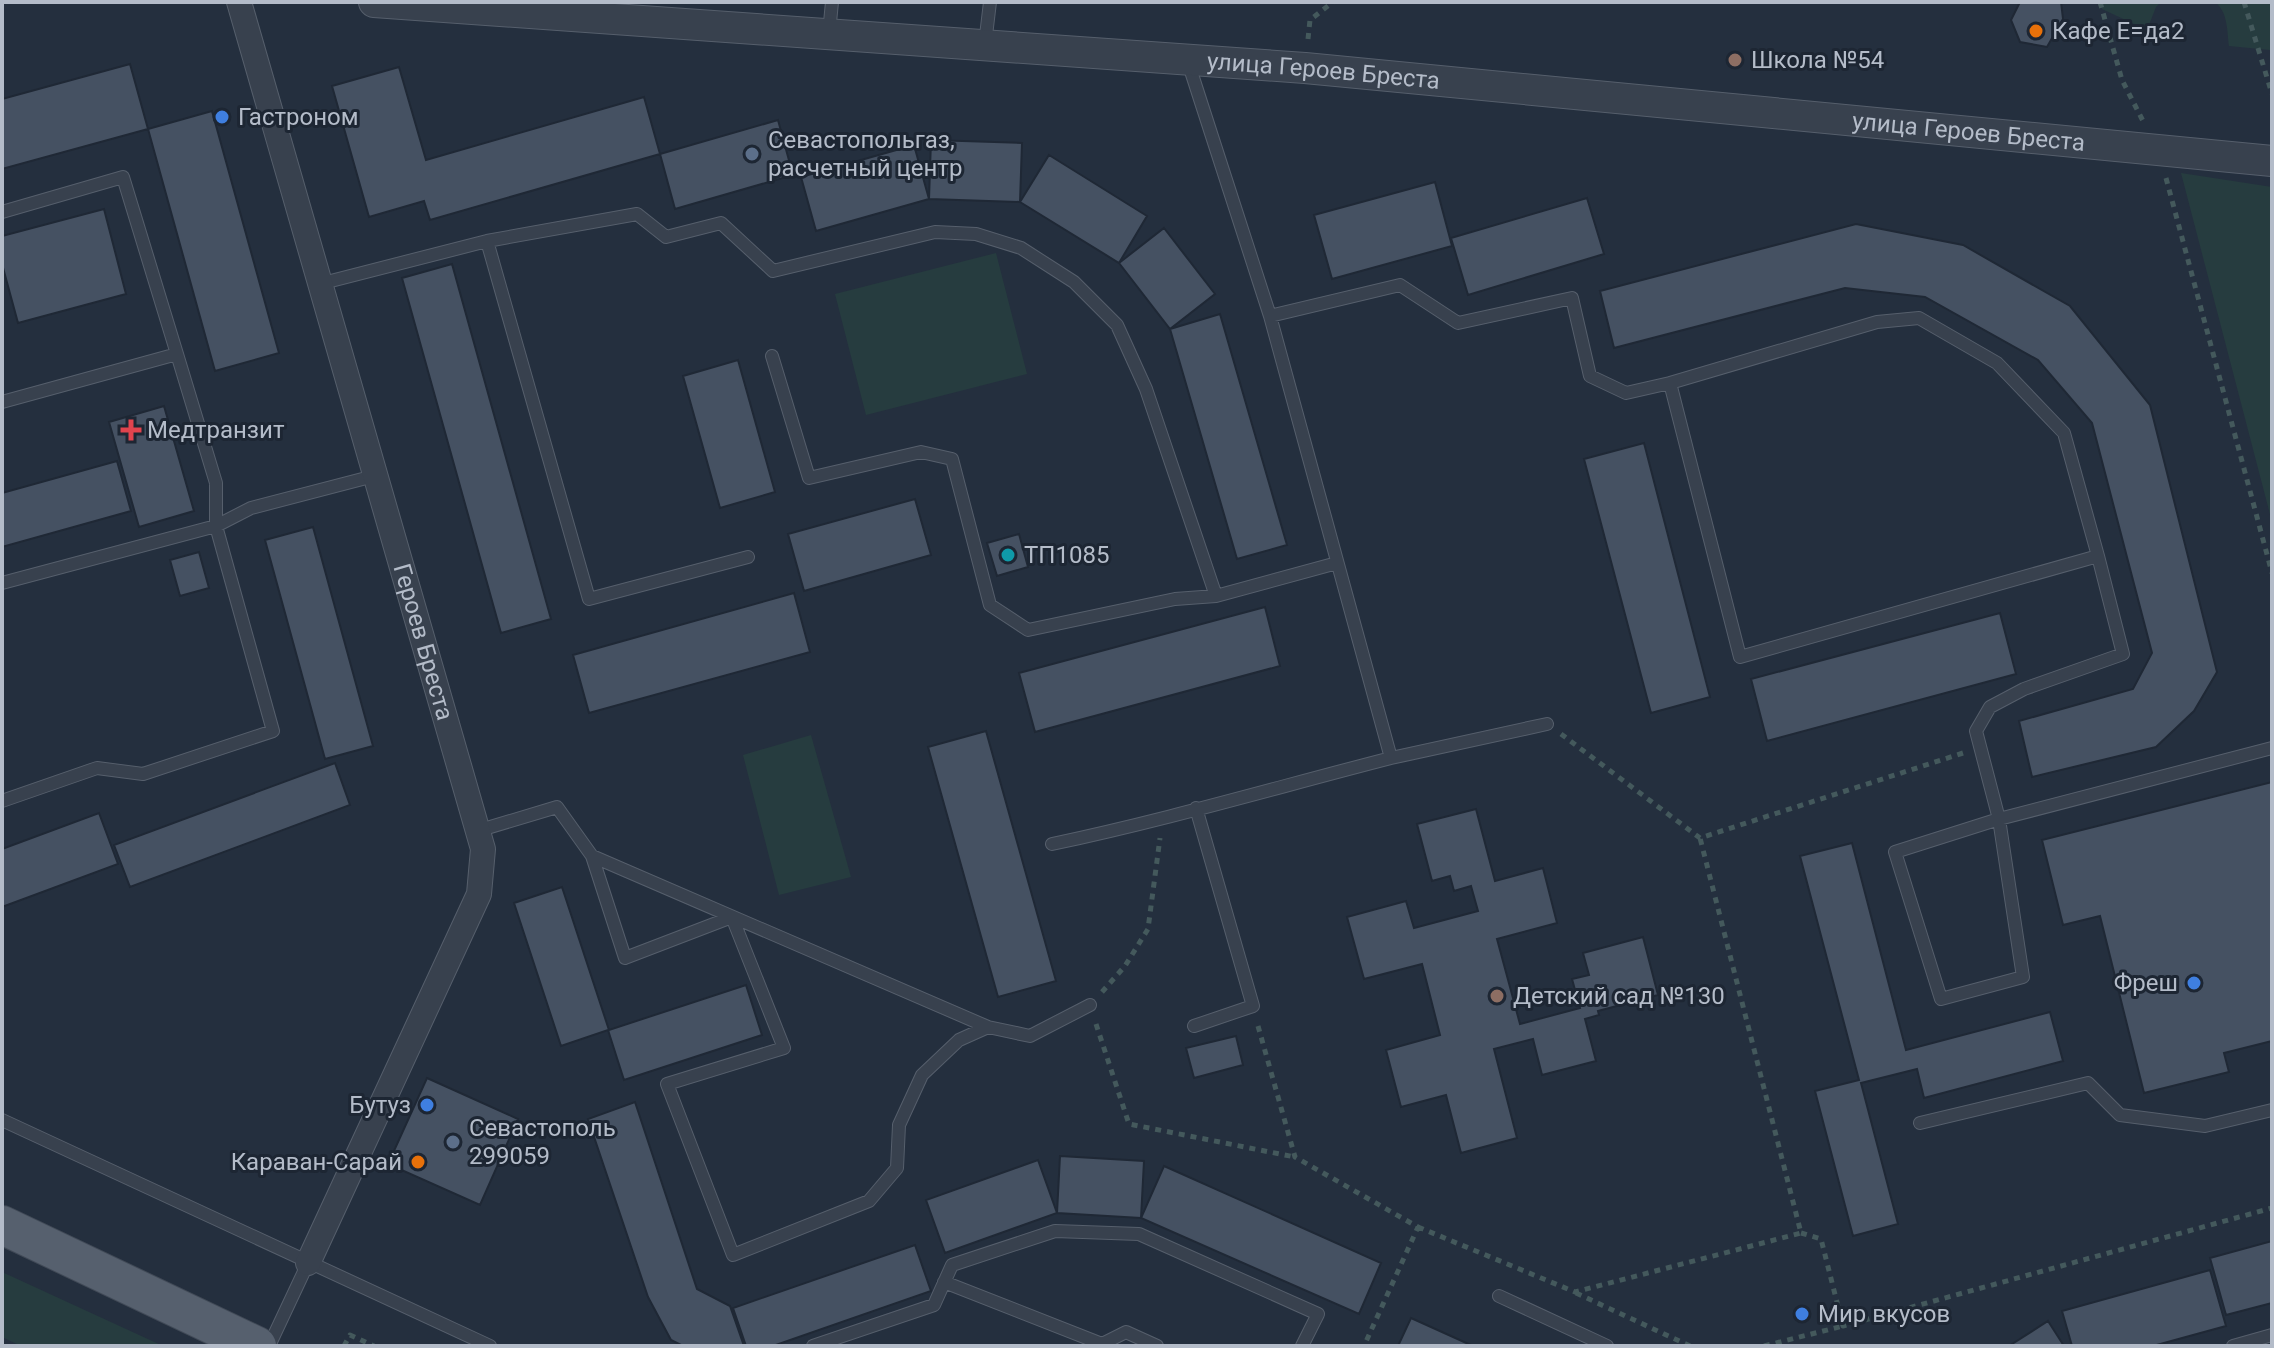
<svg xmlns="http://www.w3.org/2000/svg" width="2274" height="1348" font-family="Roboto,sans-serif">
	<rect width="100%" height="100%" fill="#242f3e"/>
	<!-- green -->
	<path fill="#263c3f" d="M2100,2H2161L2156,7L2147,30L2102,9Z
		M2215,2H2272V57L2270,50L2229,46C2227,31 2228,12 2215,2Z
		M2181,173L2272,187V522Z
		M996,253L1027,374L866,415L835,294Z
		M811,735L851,877L779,895L743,755Z
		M2,1272L163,1346H21L2,1337Z"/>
	<!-- building -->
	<path fill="#455162" stroke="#1f2835" stroke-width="2" d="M2020,2H2061L2063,19L2047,47L2020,42L2011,20Z
		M130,64L148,129L2,169V99Z
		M399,67L426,160L644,97L660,154L430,220L424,201L369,217L332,86Z
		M212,111L279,353L215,371L148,129Z
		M778,120L793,175L675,209L660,154Z
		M931,140L1022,143L1020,202L929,199Z
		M914,145L929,199L816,231L801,177Z
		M1049,155L1147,216L1119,263L1020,202Z
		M1435,182L1452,246L1332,279L1314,215Z
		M1587,198L1604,254L1468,295L1451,238Z
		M104,209L126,294L18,323L2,264V236Z
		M1856,224L1963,245L2070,306L2150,405L2217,672L2194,711L2156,747L2032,777L2019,721L2133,689L2152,653L2092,423L2038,360L1925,297L1845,288L1614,348L1600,291Z
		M1164,228L1215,294L1170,329L1119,263Z
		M452,264L551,619L501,633L402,278Z
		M1220,314L1287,545L1237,559L1170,329Z
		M738,360L775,492L720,508L683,376Z
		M164,406L194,511L139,527L109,422Z
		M1644,443L1710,697L1651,713L1584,459Z
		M117,461L131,511L2,547V493Z
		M915,499L931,555L804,591L788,534Z
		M313,527L373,746L325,759L265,540Z
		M1019,534L1028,567L997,576L987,543Z
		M199,552L209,588L180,596L170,560Z
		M794,593L810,652L589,713L573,655Z
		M1265,607L1280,666L1035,732L1019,673Z
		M2000,613L2016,674L1767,741L1751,679Z
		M986,731L1056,981L998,997L928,747Z
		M335,763L350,805L130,887L114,845Z
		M2272,782V1041L2224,1053L2229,1072L2144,1093L2100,916L2063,925L2042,840Z
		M1476,809L1495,881L1543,868L1557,923L1497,939L1520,1024L1580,1008L1572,979L1589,975L1583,953L1643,937L1658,995L1598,1011L1599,1015L1585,1019L1596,1061L1542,1075L1533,1039L1494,1049L1517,1138L1461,1153L1446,1095L1401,1107L1386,1050L1440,1035L1422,964L1364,979L1347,917L1406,901L1414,928L1478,911L1471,886L1454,891L1450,876L1432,881L1417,824Z
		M99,813L118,864L2,907V849Z
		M1852,843L1906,1050L2050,1012L2063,1061L1924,1098L1917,1069L1861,1083L1898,1224L1853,1236L1815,1091L1859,1080L1800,856Z
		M562,887L609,1030L746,985L762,1035L624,1080L608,1030L561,1046L514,903Z
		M1236,1036L1243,1065L1194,1078L1186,1048Z
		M427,1078L518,1119L480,1205L388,1164Z
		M635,1102L697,1289L730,1306L744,1346H683L671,1340L648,1297L588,1119Z
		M1060,1156L1144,1161L1141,1218L1057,1213Z
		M1038,1160L1057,1213L945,1253L926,1200Z
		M1164,1166L1381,1263L1359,1314L1141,1218Z
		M2272,1241V1303L2226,1315L2210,1258Z
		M915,1245L931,1291L773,1346H746L733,1308Z
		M2210,1270L2226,1326L2153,1346H2072L2062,1311Z
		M1411,1318L1473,1346H1398Z
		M2048,1321L2064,1346H2009Z"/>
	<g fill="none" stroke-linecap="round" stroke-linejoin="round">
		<defs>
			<path id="service" d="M829,33L832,2
				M985,44L990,2
				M1188,62L1270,316L1400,285L1458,323L1572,298L1590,376L1626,393L1670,383
				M2,212L123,177L177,354
				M487,241L589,599L748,557
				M323,283L487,241L637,214L666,237L721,223L773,271L935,232L976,234L1021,248L1074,282L1117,325L1146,389L1216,596L1337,563
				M1270,316L1391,758L1547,724
				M1919,318L1997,363L2064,433L2098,556L1740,657L1670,383L1877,322Z
				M772,356L809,478L921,452L952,459L990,605L1028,630L1175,599L1216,596
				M2,402L177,354L216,483V526L273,731L143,774L97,768L2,801
				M2098,556L2123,654L2024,689L1990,707L1976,731L1999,819L2272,748
				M2,583L216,526L251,508L374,476
				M1999,819L2023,977L1941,999L1895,852Z
				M477,831L557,807L592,856L625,958L732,917L784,1048L667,1084L733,1255L869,1201L897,1168L899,1125L922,1075L959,1040L988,1027
				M1052,844C1166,820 1278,787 1391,758
				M592,856L988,1027L1030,1036L1090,1005
				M1194,1026L1253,1006L1196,808
				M2,1120L490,1346
				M1920,1123L2088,1083L2120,1115L2205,1126L2272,1110
				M944,1282L1102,1344L1126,1332L1157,1346
				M1499,1296L1607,1346
				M269,1346L308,1263
				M813,1346L934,1305L952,1265L1055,1231L1139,1234L1318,1314L1302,1346
				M2233,1346L2272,1335"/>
			<g id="minor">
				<path id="s1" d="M239,2L483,849L479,894L308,1263"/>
			</g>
			<g id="tertiary">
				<path id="s2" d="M374,2L1305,68L2272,161"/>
			</g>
			<path id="primary" d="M2,1225L257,1346"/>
		</defs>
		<!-- service casing -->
		<use href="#service" stroke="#565f6c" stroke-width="14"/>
		<!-- minor casing -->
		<use href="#minor" stroke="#565f6c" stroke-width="26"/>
		<!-- tertiary casing -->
		<use href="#tertiary" stroke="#565f6c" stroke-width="32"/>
		<!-- primary casing -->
		<use href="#primary" stroke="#414a57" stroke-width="40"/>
		<!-- path -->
		<path stroke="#44595c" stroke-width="5" stroke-dasharray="6 6" stroke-linecap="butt" d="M2100,2L2122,80L2143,121
			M2244,2L2272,94
			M1308,39L1310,20L1333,2
			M2166,178L2272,573
			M1561,734L1700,838L1963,753
			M1102,992L1125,966L1148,929L1160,838
			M1096,1024L1129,1124L1295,1157
			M1258,1026L1295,1157L1418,1227L1364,1346
			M1418,1227L1575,1292L1801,1233L1700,838
			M1801,1233L1821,1239L1843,1326L2272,1208
			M1576,1293L1690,1346
			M344,1346L350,1335L374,1346
			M1764,1346L1843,1326"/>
		<!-- service -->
		<use href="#service" stroke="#38414e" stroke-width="12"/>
		<!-- minor -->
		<use href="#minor" stroke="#38414e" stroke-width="24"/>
		<!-- tertiary -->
		<use href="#tertiary" stroke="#38414e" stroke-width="30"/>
		<!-- primary -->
		<use href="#primary" stroke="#56606e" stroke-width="38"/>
	</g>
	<!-- markers -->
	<g fill="#e8710a" stroke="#1d2633" stroke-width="3">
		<circle cx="2036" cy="31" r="8"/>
		<circle cx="418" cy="1162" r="8"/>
	</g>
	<g fill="#8d6e63" stroke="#1d2633" stroke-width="3">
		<circle cx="1735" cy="60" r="8"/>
		<circle cx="1497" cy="996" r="8"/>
	</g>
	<g fill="#3f7fe0" stroke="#1d2633" stroke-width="3">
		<circle cx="222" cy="117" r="8"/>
		<circle cx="2194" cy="983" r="8"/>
		<circle cx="427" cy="1105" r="8"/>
		<circle cx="1802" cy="1314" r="8"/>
	</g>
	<g fill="#5c6f8a" stroke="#1d2633" stroke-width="3">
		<circle cx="752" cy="154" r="8"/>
		<circle cx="453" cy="1142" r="8"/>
	</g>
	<path fill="#e0444e" stroke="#1d2633" stroke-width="3" d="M127 418h8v8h8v8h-8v8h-8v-8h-8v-8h8z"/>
	<circle fill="#0f9aa8" stroke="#1d2633" stroke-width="3" cx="1008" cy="555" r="8"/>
	<g text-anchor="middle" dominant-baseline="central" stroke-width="6" stroke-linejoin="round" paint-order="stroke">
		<!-- poi labels -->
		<g font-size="24" fill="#b4bcc9" stroke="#1d2633" text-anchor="start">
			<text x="2052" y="31">Кафе Е=да2</text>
			<text x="1751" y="60">Школа №54</text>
			<text x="238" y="117">Гастроном</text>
			<text x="768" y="140">Севастопольгаз,<tspan x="768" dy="28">расчетный центр</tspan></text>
			<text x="147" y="430">Медтранзит</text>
			<text x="1024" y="555">ТП1085</text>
			<text x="2178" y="983" text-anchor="end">Фреш</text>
			<text x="1513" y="996">Детский сад №130</text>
			<text x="411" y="1105" text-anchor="end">Бутуз</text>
			<text x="469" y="1128">Севастополь<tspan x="469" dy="28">299059</tspan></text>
			<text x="402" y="1162" text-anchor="end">Караван-Сарай</text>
			<text x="1818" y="1314">Мир вкусов</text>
		</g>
		<!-- street labels -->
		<g font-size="24" fill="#b4bcc9" stroke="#1d2633">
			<text stroke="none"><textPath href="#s2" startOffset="952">улица Героев Бреста</textPath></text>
			<text stroke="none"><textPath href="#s2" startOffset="1600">улица Героев Бреста</textPath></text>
			<text stroke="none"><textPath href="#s1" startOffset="666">Героев Бреста</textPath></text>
		</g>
	</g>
	<!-- border -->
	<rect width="2274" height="1348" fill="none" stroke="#b4bcc9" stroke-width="8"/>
</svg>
